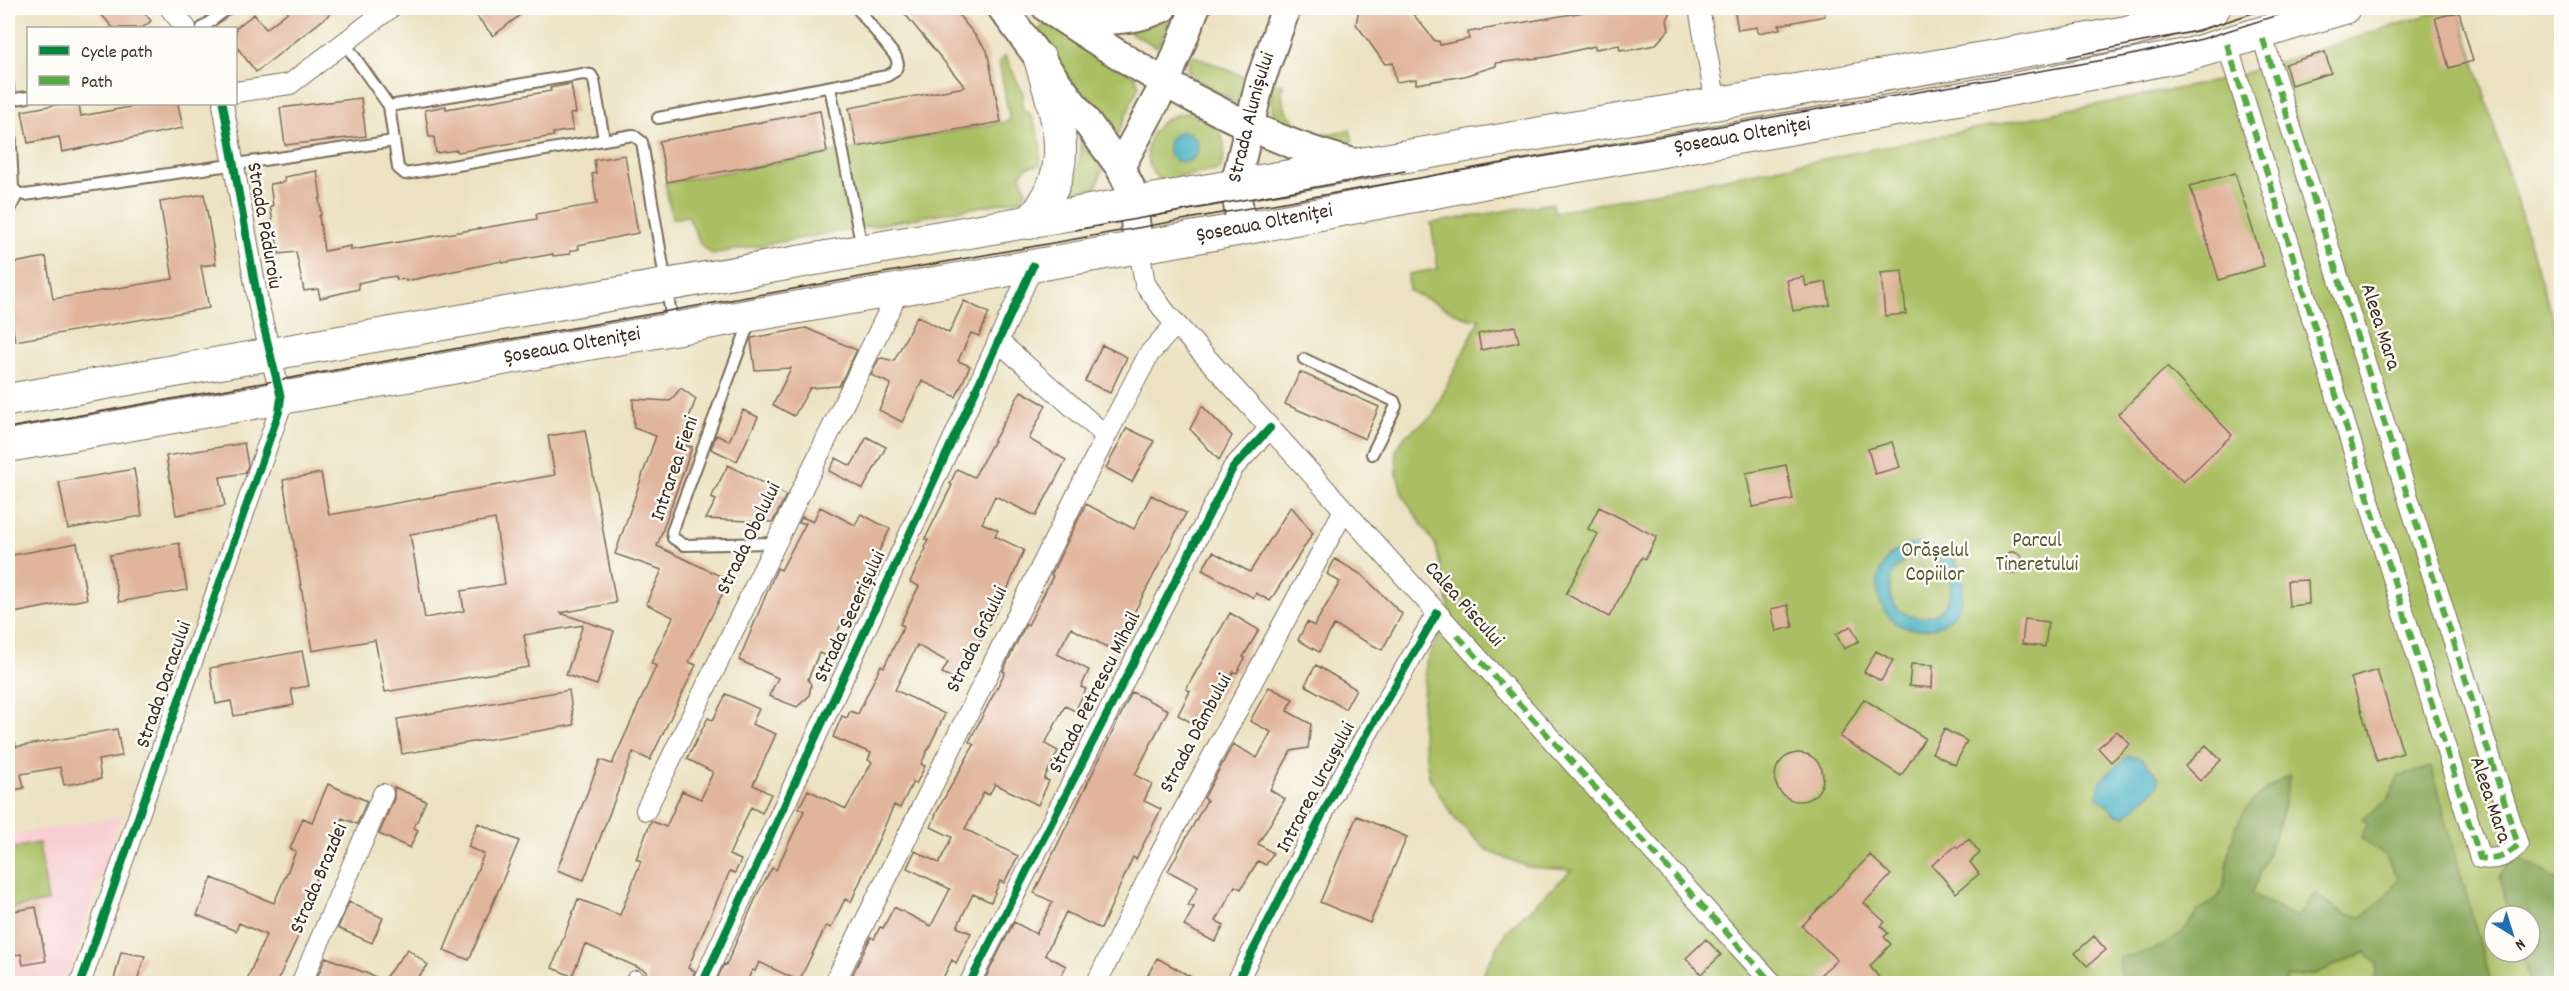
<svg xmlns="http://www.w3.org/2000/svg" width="2569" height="991" font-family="Dekko,sans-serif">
	<rect width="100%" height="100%" fill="#fdfcf7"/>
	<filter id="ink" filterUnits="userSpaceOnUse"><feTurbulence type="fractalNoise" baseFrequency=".0167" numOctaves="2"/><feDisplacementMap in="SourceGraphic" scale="12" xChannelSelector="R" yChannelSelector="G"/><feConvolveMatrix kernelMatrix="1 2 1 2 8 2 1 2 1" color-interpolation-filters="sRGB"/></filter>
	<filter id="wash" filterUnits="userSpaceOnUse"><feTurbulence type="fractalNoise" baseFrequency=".008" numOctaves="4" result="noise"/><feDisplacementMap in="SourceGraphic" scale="24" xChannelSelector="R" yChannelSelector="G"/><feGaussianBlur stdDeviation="1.35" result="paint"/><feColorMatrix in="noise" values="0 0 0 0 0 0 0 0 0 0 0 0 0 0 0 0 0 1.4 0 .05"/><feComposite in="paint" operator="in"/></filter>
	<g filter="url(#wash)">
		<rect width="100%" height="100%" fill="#ece2c2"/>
		<!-- built -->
		<path fill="#f7cfd3" d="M122,816L66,983L8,984V835Z"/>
		<!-- green -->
		<path fill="#aabf63" stroke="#727440" stroke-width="1.5" fill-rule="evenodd" d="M2449,8H2458L2561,346V983H1478L1507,930L1572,870L1528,867L1488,851L1454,818L1429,777L1421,723L1426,662L1450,612L1436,546L1403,496L1397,475L1396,451L1404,437L1432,416L1480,318L1469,319L1409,291L1408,274L1438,269L1431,223L1552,203L1555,212L2226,79ZM2494,916H2530V952H2494Z
			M1171,18L1157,47L1129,32Z
			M1047,23L1136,77L1139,86L1117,136L1114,137L1037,38V31Z
			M1192,55L1249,79L1240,105L1192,77L1187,69Z
			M1005,56L1023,93L1022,108L1031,115L1036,127L1041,145L1040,165L1027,167L1021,174L1026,191L1023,199L712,254L701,245L688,216L672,219L665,183L1010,121L999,62Z
			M1272,82L1283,85C1280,104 1286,114 1301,127L1293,135C1272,118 1268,108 1272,82Z
			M1188,113C1216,121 1234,140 1219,170L1161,180C1154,176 1150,169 1148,161C1143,134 1162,115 1188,113Z
			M1350,130L1353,142L1333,145L1320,142L1321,135Z
			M1080,136L1098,159L1103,168L1096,188L1069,192L1080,159Z
			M39,843L48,902L8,909V849Z"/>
		<!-- forest -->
		<path fill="#87a659" stroke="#61683c" stroke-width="1.5" d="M2431,767L2491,983H2374L2377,965L2366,952L2315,974L2288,977L2283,983H2122L2119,957C2140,956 2165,947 2182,933C2188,927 2192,917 2199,911C2205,905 2216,901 2220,894C2227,881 2227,864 2230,849C2237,810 2257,793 2290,775L2280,821L2252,894L2296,918L2315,894L2345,914L2362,917L2387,895L2399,879L2385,855L2361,838L2368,823L2362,820L2388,800L2398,777Z
			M2519,858L2561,881V983H2530L2521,952H2530V916H2510L2499,877L2507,866Z"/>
		<!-- water -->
		<path fill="#43afc1" stroke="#3f6c70" stroke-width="1.5" fill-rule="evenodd" d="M1168 147a15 15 0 1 1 30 0a15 15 0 1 1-30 0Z
			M1920,543C1976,546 1978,626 1923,629C1866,633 1860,547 1920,543ZM1919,555C1961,557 1961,616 1922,617C1882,619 1877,563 1919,555Z
			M2128,756L2141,758L2158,776V786L2126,816L2116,814L2097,796L2100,781Z"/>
		<g id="blocks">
			<!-- building -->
			<path fill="#e1b59c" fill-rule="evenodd" d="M96,8H141L151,21L142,28H113Z
				M293,8H338L256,72L236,46V28L254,14L266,29Z
				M470,8H529L493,36Z
				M900,8H953L987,50L1001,122L857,147L849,108L965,87Z
				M1359,8H1408L1435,41H1439L1440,45L1469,39L1468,32L1607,8H1673L1667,20L1669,30L1655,45L1626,51L1625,49L1620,50L1619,45L1595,49V46L1548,57L1496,63V66L1464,76L1416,84V79L1396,82L1393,63L1385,64L1356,24Z
				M1734,8H1824L1825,16L1779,25L1780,29L1758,33L1757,27L1738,30Z
				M2459,12L2473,61L2449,68L2435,18Z
				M2325,52L2331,73L2291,85L2285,64Z
				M571,84L576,113L570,114L573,130L553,133L554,136L458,152L457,150L436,153L434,137H429L425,110L446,106V109L551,91L550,88Z
				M361,98L366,136L285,145L280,108Z
				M60,104H79L81,116L146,104H178L183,128L62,152L59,137L28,143L22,111Z
				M820,111L827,152L667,182L659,141Z
				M625,155L638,233L578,245L579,249L570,251V254L553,256V254L503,263L502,261L406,281V279L397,280L396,276L376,279L358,283L359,289L320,298L318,289L304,291L296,252L279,254L270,206H273L270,184L285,182L284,177L317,171L321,198L319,199L321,215L319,216L324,251L351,246V250L537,219L536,214L597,204L592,174L596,173L594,160Z
				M2235,173L2264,266L2219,280L2190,186Z
				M204,194L216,264L201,266L209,308L15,341L8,299V280L11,279L8,264L46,257L53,299L173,279L160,202Z
				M1902,271L1906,314L1885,316L1881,273Z
				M1804,277L1806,286L1826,282L1830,305L1793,311L1787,280Z
				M964,301L989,313L979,336L971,333L958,361L970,366L956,397L922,381L902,422L879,410L891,384L871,375L879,359L882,358L894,361L917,316L949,333Z
				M1515,326L1519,342L1481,350L1478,334Z
				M806,328L857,350L839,386L810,388L794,416L773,405L791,368L755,370L751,340L752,338Z
				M1102,345L1127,357L1110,393L1085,381Z
				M2167,367L2232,435L2183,482L2118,414Z
				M1300,372L1379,407L1365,439L1285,404Z
				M681,388L696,399L679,443L692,447L657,546L729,580L689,662L696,665L650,760L633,752L584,880L557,870L600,760L612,764L656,666L651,663L673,617L646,604L662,570L615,554L656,436L634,428L633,399L670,401Z
				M1021,391L1046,405L1029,439L1066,460L1036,516L995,496L982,523L998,530L995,536L1024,550L1003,600L958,681L942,673L948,662L917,645L895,690L945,714L921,764L925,766L916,784L913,782L900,808L894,805L851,902L845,899L831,928L826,926L799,981L759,962L755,971L752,970L746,984H715L724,964L726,965L759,891L772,868L776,870L804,811L799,808L808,790L846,809L872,762L868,760L871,753L833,737L842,716L847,718L850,711L858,714L881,665L884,667L904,626L900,624L919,586L910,582L926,548L925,547L928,540L925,539L952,485L950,484L957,469L974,477Z
				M1202,406L1232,436L1219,460L1190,429Z
				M743,410L758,417L737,461L711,449L716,435L729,441Z
				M1127,428L1154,441L1132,482L1106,468Z
				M585,430L616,603L560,613L614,631L597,685L566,675L583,625L524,635L529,667L385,692L375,640L312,651L283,480L321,473L329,515L555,475L548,436ZM495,519L505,584L461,591L464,611L425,618L410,534Z
				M867,437L886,447L863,489L829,471L836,458L851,466Z
				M1892,442L1900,467L1875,474L1868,449Z
				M244,443L248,465L245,473L220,477L225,506L176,515L166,456Z
				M728,465L786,495L773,522L706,519L716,500L711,498Z
				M1786,465L1793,499L1753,507L1746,473Z
				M134,469L142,516L68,529L59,482Z
				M1151,495L1186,513L1122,636L1128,639L1120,654L1071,628L1057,654L1089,670L1081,687L1086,689L1075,711L1065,706L1045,744L1058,751L1044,779L1049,781L1038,805L995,784L989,795L984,792L965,829L1018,856L1004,883L1000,881L991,902L973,894L957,927L971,933L956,963L952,960L940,984H848L871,937L874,939L880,927L883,928L894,907L931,926L950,889L907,868L915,851L939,863L952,837L931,827L937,811L974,745L969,742L1005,672L1003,671L1026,624L1028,625L1053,576L1051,575L1086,504L1134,529Z
				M1291,506L1313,533L1270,601L1256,593L1254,598L1202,570L1213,552L1250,572Z
				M820,507L855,525L861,514L890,529L873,563L877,565L850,617L845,615L827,656L819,653L808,679L811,685L809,696L797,707L769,696L778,678L739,660L777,568L781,570L806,523H799L802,517L813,522Z
				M1599,507L1657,537L1645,559L1642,557L1609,617L1566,594L1598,534L1588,529Z
				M77,543L87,599L8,614V556Z
				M179,543L187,590L119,602L110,555Z
				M2001 563a11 11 0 1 1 22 0a11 11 0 1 1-22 0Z
				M1335,559L1362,575L1402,614L1382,650L1334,625L1319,652L1298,640L1307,622L1314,626L1340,582L1327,574Z
				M2308,580L2309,604L2289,606L2287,581Z
				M1788,605L1793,627L1776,631L1771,609Z
				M1230,613L1259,630L1243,657L1245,658L1237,673L1234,671L1201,728L1178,715L1190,691L1186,689Z
				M2025,619L2048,622L2045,647L2022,644Z
				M1851,626L1859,641L1844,649L1836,634Z
				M302,651L309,686L291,689L294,705L234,716L231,701L216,704L210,668Z
				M1876,651L1893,660L1881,681L1864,672Z
				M1911,664L1933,665L1932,688L1909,686Z
				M1316,665L1356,689L1345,709L1305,685Z
				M2377,670L2403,753L2377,761L2351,678Z
				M1269,687L1293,699L1287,711L1311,724L1308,748L1291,751L1270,790L1285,799L1258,844L1273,853L1266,865L1258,861L1241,889L1235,886L1216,921L1224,925L1215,942L1184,926L1194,907L1188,905L1198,887L1168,871L1207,800L1204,798L1233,744L1257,758L1271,732L1250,721Z
				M569,690L574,725L402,754L397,719Z
				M1132,692L1168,710L1135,775L1152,784L1144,801L1161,809L1136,859L1133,857L1101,929L1066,912L1045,955L1066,966L1057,984H994L985,979L1014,922L1036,934L1053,902L1034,893Z
				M726,694L759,709L752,724L776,734L753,785L771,794L762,813L751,807L729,855L741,860L735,873L730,871L698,944L688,968L695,971L690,984H648L646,971L585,944L572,976L552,968L578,899L620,915L641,861L636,859L651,821L666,827L682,791L701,799L713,772L687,759L708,718L713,720Z
				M1864,699L1925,738L1901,776L1840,737Z
				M117,729L122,756L98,760L101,779L64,785L60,767L21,774L24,788L8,791V743L15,742L16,747Z
				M1944,729L1967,741L1955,765L1932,753Z
				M2117,731L2130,744L2111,762L2098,748Z
				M2206,745L2221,760L2200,781L2185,766Z
				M1775 777a24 24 0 1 1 48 0a24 24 0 1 1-48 0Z
				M328,784L367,801L357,824L342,818L301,914L307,917L276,984H245L266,935L239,923L236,931L197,915L212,878L274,903L296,851L290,849L303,818L312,822Z
				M394,787L426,801L414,828L418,830L410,848L379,834L394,799Z
				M1357,816L1407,837L1370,923L1320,902Z
				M478,823L519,841L469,960L444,950L484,854L468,847Z
				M1969,839L1980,853L1970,862L1979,874L1956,893L1932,865L1956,846L1958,848Z
				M1870,855L1891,875L1864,903L1885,922L1881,926L1888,933L1884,937L1891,944L1870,966L1884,984H1829L1821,974L1837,960L1802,926Z
				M349,902L383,918L372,943L338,928Z
				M36,907L46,961L23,965L21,954L8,956V912Z
				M2094,936L2106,950L2087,966L2075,953Z
				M1706,939L1721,955L1701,974L1686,958Z
				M408,949L428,965L413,984H314L326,957L383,980Z
				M121,952L145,956L136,984H113Z
				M1157,958L1204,984H1143Z"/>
		</g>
	</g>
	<g filter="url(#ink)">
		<use href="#blocks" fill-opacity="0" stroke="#796a57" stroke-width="1.5"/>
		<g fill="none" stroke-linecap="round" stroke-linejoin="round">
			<defs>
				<path id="lane" d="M202,28L228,8
					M344,42L389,106
					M8,85L13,188L18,193L25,195L394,141
					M830,87L862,248
					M9,100L28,97
					M658,118L887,76L895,71L898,64L896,57L857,8
					M604,140L594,80L591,75L583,74L389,106L398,168L405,174L633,135L642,142L673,326
					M8,213L18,193
					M751,318L672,532L673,538L684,545L774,543
					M1304,359L1394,401L1396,406L1372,454"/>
				<path id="street" d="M170,8L186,28
					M1699,8L1716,104
					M2227,44L2480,858C2497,861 2507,856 2518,845L2261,33
					M236,92L290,84L390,8
					M1139,248L1145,284L1166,313L1773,984
					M998,341L1106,436
					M646,810L899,290
					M80,984L279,412L281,398L259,307L223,104
					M301,984L383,794
					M635,984L636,981
					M702,984L1033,266
					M834,984L1106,436L1149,354L1176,324
					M969,984L1233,468L1270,428
					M1096,984L1156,862L1344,510
					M1236,984L1338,784L1437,613"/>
				<g id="secondary">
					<path d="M1002,8L1120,167L1130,187L1139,248"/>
					<path d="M1047,8C1137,69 1251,139 1358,164"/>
					<path d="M1065,13C1097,23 1131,22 1162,8"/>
					<path d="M1120,167L1166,82L1195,8"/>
					<path id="s1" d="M1242,229L1235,185L1260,82L1286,8"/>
				</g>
				<g id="primary">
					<path d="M1029,223C1079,169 1058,121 1040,59"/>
					<path d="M8,400L1278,178L2007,54L2127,32L2214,8"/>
					<path id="s2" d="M8,446L1242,229L1487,182L2014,89L2191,54L2344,8"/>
				</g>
			</defs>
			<!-- lane casing -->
			<use href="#lane" stroke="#796a57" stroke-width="14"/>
			<!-- street casing -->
			<use href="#street" stroke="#796a57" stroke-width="22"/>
			<!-- secondary casing -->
			<use href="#secondary" stroke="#796a57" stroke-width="32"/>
			<!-- primary casing -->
			<use href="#primary" stroke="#796a57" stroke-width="34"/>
			<!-- lane -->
			<use href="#lane" stroke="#fff" stroke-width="10"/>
			<!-- street -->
			<use href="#street" stroke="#fff" stroke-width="20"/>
			<!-- secondary -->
			<use href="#secondary" stroke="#fff" stroke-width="28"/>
			<!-- primary -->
			<use href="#primary" stroke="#fff" stroke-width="32"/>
			<!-- tram -->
			<path stroke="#3b2a1e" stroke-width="1.5" d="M2068,57L2197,31L2268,8
				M1075,230L1405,171
				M8,428L1470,169L2127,56L2202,39L2300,8"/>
			<!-- quiet -->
			<path stroke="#55ab43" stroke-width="6" stroke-dasharray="12 6" stroke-linecap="butt" d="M2227,44L2480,858C2497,861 2507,856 2518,845L2261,33
				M1457,635L1773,984"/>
			<defs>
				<path id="cycleway" d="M80,984L279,412L281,398L259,307L223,104
					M702,984L1033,266
					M969,984L1233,468L1270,428
					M1236,984L1338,784L1437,613"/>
			</defs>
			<!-- cycleway casing -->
			<use href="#cycleway" stroke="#fdfcf7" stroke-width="11"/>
			<!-- cycleway -->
			<use href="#cycleway" stroke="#00873e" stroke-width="8"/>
		</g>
	</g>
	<g text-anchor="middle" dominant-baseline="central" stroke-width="5" stroke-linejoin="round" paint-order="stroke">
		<!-- street labels -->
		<g font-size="21" fill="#3b2a1e" stroke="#fdfcf7">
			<text stroke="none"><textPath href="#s1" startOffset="114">Strada Alunișului</textPath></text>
			<text stroke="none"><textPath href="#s2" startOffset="1762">Șoseaua Olteniței</textPath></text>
			<text stroke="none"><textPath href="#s2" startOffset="1276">Șoseaua Olteniței</textPath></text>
			<text transform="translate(263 226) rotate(80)">Strada Păduroiu</text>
			<text transform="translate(2379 327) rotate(72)">Aleea Mara</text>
			<text stroke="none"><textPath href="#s2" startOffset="573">Șoseaua Olteniței</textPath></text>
			<text transform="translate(676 469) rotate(-71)">Intrarea Fieni</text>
			<text transform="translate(750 539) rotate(-64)">Strada Obolului</text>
			<text transform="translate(1463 605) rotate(48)">Calea Piscului</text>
			<text transform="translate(851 617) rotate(-65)">Strada Secerișului</text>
			<text transform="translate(978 640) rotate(-64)">Strada Grâului</text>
			<text transform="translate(165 685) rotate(-71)">Strada Daracului</text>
			<text transform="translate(1096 693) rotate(-63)">Strada Petrescu Mihail</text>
			<text transform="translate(1197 734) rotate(-62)">Strada Dâmbului</text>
			<text transform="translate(1317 788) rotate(-62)">Intrarea Urcușului</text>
			<text transform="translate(2489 800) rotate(71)">Aleea Mara</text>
			<text transform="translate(320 879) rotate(-67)">Strada Brazdei</text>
		</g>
		<!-- park labels -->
		<g font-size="21" fill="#5c5733" stroke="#fdfcf7">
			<text x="2037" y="542">Parcul<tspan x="2037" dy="24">Tineretului</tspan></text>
			<text x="1935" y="552">Orășelul<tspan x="1935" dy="24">Copiilor</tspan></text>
		</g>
	</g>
	<!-- margin -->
	<rect width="2569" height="991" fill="none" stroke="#fdfcf7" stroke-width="30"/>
	<!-- legend -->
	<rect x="27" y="27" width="210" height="78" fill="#fdfcf7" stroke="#afa8a0" stroke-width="1.5"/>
	<rect x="39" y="46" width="30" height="9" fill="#00873e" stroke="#afa8a0" stroke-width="1.5"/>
	<text x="81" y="57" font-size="18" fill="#3b2a1e">Cycle path</text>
	<rect x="39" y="76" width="30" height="9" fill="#55ab43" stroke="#afa8a0" stroke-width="1.5"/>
	<text x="81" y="87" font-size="18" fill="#3b2a1e">Path</text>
	<!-- north arrow -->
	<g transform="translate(2512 934) rotate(142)"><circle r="28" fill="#fdfcf7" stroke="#afa8a0" stroke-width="1.5"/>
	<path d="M0-4.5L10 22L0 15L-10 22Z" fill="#1f6fb2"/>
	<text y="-9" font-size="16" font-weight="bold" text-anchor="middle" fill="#3b2a1e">N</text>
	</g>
</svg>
